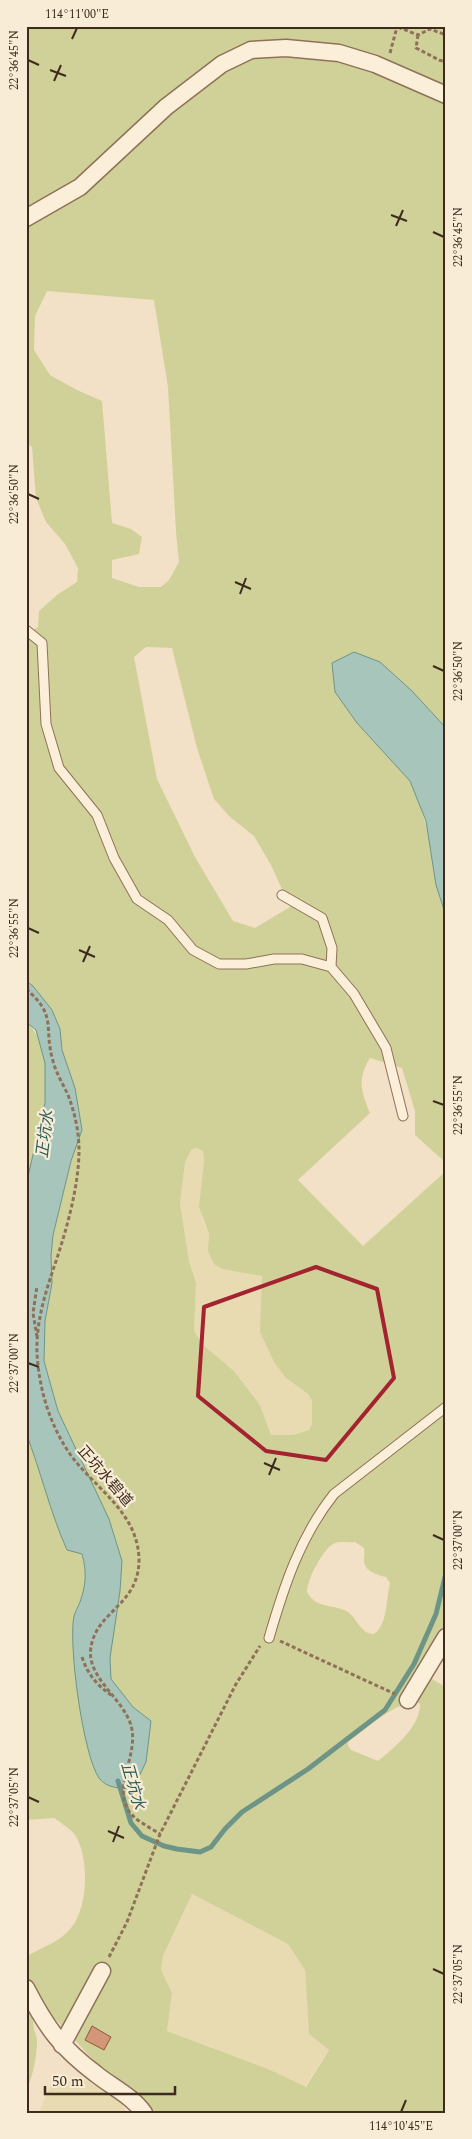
<svg xmlns="http://www.w3.org/2000/svg" width="472" height="2139" font-family="Spectral,'Noto Sans SC',serif">
	<rect width="100%" height="100%" fill="#f2e1c6"/>
	<!-- farmland -->
	<path fill="#e8dbb2" d="M196,1148L203,1151L204,1160L202,1176V1219L209,1234L208,1251L262,1276L286,1378L308,1394L312,1401V1424L309,1430L293,1435H271L260,1405L234,1371L202,1344L194,1331L196,1283L189,1261L180,1203L185,1163L191,1150Z
		M192,1894L288,1944L305,1970L309,2034L329,2049L305,2087L268,2069L167,2031L172,1993L161,1970L163,1956Z
		M86,2080L123,2103L126,2113H38L51,2085Z"/>
	<!-- green -->
	<path fill="#d0d198" fill-rule="evenodd" d="M26,26H446V728L412,691L357,723C371,738 402,766 411,783C431,825 433,872 446,916V1163L415,1135V1111L402,1068L370,1058C357,1079 361,1091 370,1113L298,1180L363,1246L446,1171V1651L430,1678L446,1687V2113H152L143,2101L110,2078L58,2022L46,2013L35,2014C30,2030 38,2032 37,2045C36,2061 32,2078 26,2092V1957C41,1947 59,1943 71,1928C88,1907 89,1862 77,1838C73,1830 61,1823 54,1818L26,1820V1433C41,1472 50,1512 67,1550L82,1554C87,1572 86,1584 80,1602C78,1607 75,1612 74,1616C68,1644 83,1755 99,1778C107,1789 121,1788 133,1789L151,1721L133,1707L111,1679L110,1658L120,1591L122,1561L58,1411L44,1361L45,1321L52,1283L51,1256L53,1235L71,1161L82,1130L75,1088L62,1050L60,1029L52,1010L33,986L26,981V634L38,627L39,611L57,595L77,582L78,568L65,544L46,522L36,498L32,447L26,442ZM47,291L154,300L168,387L176,532L179,562L169,580L161,587H139L112,578V560L139,554L142,537L131,529L112,523L102,401L77,390L50,375L34,350L35,316ZM146,647L172,648L197,748L214,799L230,817L254,836L271,865L290,907L255,928L233,921L195,857L157,779L134,657ZM196,1148L203,1151L204,1160L199,1207L209,1234L208,1251L214,1264L222,1269L262,1276L260,1332L274,1362L286,1378L308,1394L312,1401V1424L309,1430L293,1435H271L260,1405L234,1371L202,1344L194,1331L196,1283L189,1261L180,1203L185,1163L191,1150ZM355,1542L364,1548C365,1552 364,1556 364,1560C364,1571 377,1575 386,1577L390,1583C386,1598 388,1625 374,1634C359,1634 357,1615 344,1610C330,1604 315,1608 307,1592C307,1580 323,1548 335,1543C340,1541 349,1543 355,1542ZM415,1701L420,1704C420,1727 395,1747 378,1761L351,1750L348,1746V1742C369,1727 390,1706 415,1701ZM192,1894L288,1944L305,1970L309,2034L329,2050L306,2087L268,2069L167,2031L172,1993L161,1970L163,1956Z
		M26,1022C65,1055 37,1143 26,1185Z"/>
	<!-- water -->
	<path fill="#a7c5ba" stroke="#6d9587" d="M354,652L380,662L412,691L446,728V916L436,885L426,821L410,781L357,723L335,692L332,663Z
		M26,981L33,986L52,1010L60,1029L62,1050L75,1088L82,1130L71,1161L53,1235L51,1256L52,1283L45,1321L44,1361L58,1411L109,1519L122,1561L120,1591L110,1658L111,1679L133,1707L151,1721L146,1762L133,1789C121,1788 107,1789 99,1778C83,1755 68,1644 74,1616C75,1612 78,1607 80,1602C86,1585 87,1572 82,1554L67,1550C50,1512 41,1472 26,1433V1185L45,1103V1063L36,1030L26,1022Z"/>
	<g fill="none" stroke-linecap="round" stroke-linejoin="round">
		<!-- stream -->
		<path stroke="#6d9587" stroke-width="5" d="M118,1781L131,1823L142,1836L164,1846L177,1849L200,1852L211,1847L225,1829L242,1812L308,1769L385,1710L414,1664L436,1614L446,1573"/>
	</g>
	<!-- building -->
	<path fill="#d39679" stroke="#91573d" d="M92,2026L111,2037L104,2050L85,2040Z"/>
	<g fill="none" stroke-linecap="round" stroke-linejoin="round">
		<defs>
			<path id="service" d="M26,630L42,643L46,724L59,768L97,815L114,858L137,899L168,920L193,950L219,964H246L274,959H302L331,967L354,994L386,1048L403,1116
				M282,895L322,918L332,948L331,967
				M269,1638C284,1586 300,1537 334,1494L446,1407"/>
			<path id="minor" d="M26,218L80,187L166,107L222,64L251,50L286,48L339,53L375,64L446,95
				M408,1700L446,1637
				M26,1988C46,2027 61,2048 96,2074C112,2087 132,2096 144,2113
				M62,2045L102,1971"/>
		</defs>
		<!-- service casing -->
		<use href="#service" stroke="#8f7159" stroke-width="11"/>
		<!-- minor casing -->
		<use href="#minor" stroke="#8f7159" stroke-width="19"/>
		<!-- path -->
		<path stroke="#8f7159" stroke-width="3" stroke-dasharray="4 2.5" stroke-linecap="butt" d="M288,26H297
			M398,27L418,35L430,29L446,35
			M418,35L416,48L439,60L446,62
			M390,53L397,27
			M26,989C58,1016 43,1027 53,1061C56,1073 63,1084 68,1095C75,1113 79,1132 79,1150C79,1188 65,1235 53,1270C44,1297 36,1324 37,1353C39,1392 52,1432 76,1462C102,1493 137,1515 139,1558C140,1605 97,1610 91,1647C86,1674 116,1694 127,1716C145,1747 113,1780 127,1808C132,1819 149,1827 160,1834
			M37,1337L33,1313L37,1286
			M280,1641L395,1694
			M82,1657C88,1675 96,1684 111,1695
			M109,1957L127,1922L160,1834L236,1684L260,1646"/>
		<!-- service -->
		<use href="#service" stroke="#fbefda" stroke-width="9"/>
		<!-- minor -->
		<use href="#minor" stroke="#fbefda" stroke-width="16"/>
	</g>
	<!-- marked area -->
	<path fill="none" stroke="#a32430" stroke-width="4" stroke-linejoin="round" d="M316,1267L377,1289L394,1378L326,1460L266,1451L198,1396L204,1307Z"/>
	<!-- ticks -->
	<path fill="none" stroke="#3e2b1e" stroke-width="2" d="M72,39L77,28M28,60L39,65M50,70L66,76M54,81L61,65M391,215L407,221M396,226L403,210M433,232L444,237M28,494L39,499M235,582L251,589M240,594L246,578M433,666L444,671M28,928L39,933M79,950L95,957M83,962L90,946M433,1101L444,1105M28,1363L39,1367M264,1463L280,1470M269,1475L276,1458M433,1535L444,1540M28,1797L39,1802M108,1831L124,1838M113,1842L119,1826M433,1969L444,1974M401,2112L406,2100"/>
	<g text-anchor="middle" dominant-baseline="central" stroke-width="4.5" stroke-linejoin="round" paint-order="stroke">
		<!-- street labels -->
		<g font-size="15" fill="#3e2b1e" stroke="#f8ecd6">
			<text transform="translate(105 1476) rotate(49)">正坑水碧道</text>
		</g>
		<!-- water labels -->
		<g font-size="16" font-style="italic" fill="#2d5f57" stroke="#f8ecd6">
			<text transform="translate(45 1134) rotate(-83)">正坑水</text>
			<text transform="translate(133 1786) rotate(74)">正坑水</text>
		</g>
	</g>
	<!-- border -->
	<rect width="472" height="2139" fill="none" stroke="#f8ecd6" stroke-width="55"/>
	<!-- scale -->
	<path d="M45 2086v8h130v-8" fill="none" stroke="#3e2b1e" stroke-width="2.5"/>
	<text x="52" y="2086" font-size="15" fill="#3e2b1e" stroke="#f8ecd6" stroke-width="4" paint-order="stroke">50 m</text>
	<rect x="28" y="28" width="416" height="2084" fill="none" stroke="#3e2b1e" stroke-width="2"/>
	<g font-size="12" text-anchor="middle" fill="#3e2b1e">
		<text x="77" y="18">114°11'00"E</text>
		<text transform="translate(14 60) rotate(-90)" y="4">22°36'45"N</text>
		<text transform="translate(458 237) rotate(-90)" y="4">22°36'45"N</text>
		<text transform="translate(14 494) rotate(-90)" y="4">22°36'50"N</text>
		<text transform="translate(458 671) rotate(-90)" y="4">22°36'50"N</text>
		<text transform="translate(14 928) rotate(-90)" y="4">22°36'55"N</text>
		<text transform="translate(458 1105) rotate(-90)" y="4">22°36'55"N</text>
		<text transform="translate(14 1363) rotate(-90)" y="4">22°37'00"N</text>
		<text transform="translate(458 1540) rotate(-90)" y="4">22°37'00"N</text>
		<text transform="translate(14 1797) rotate(-90)" y="4">22°37'05"N</text>
		<text transform="translate(458 1974) rotate(-90)" y="4">22°37'05"N</text>
		<text x="401" y="2130">114°10'45"E</text>
	</g>
</svg>
